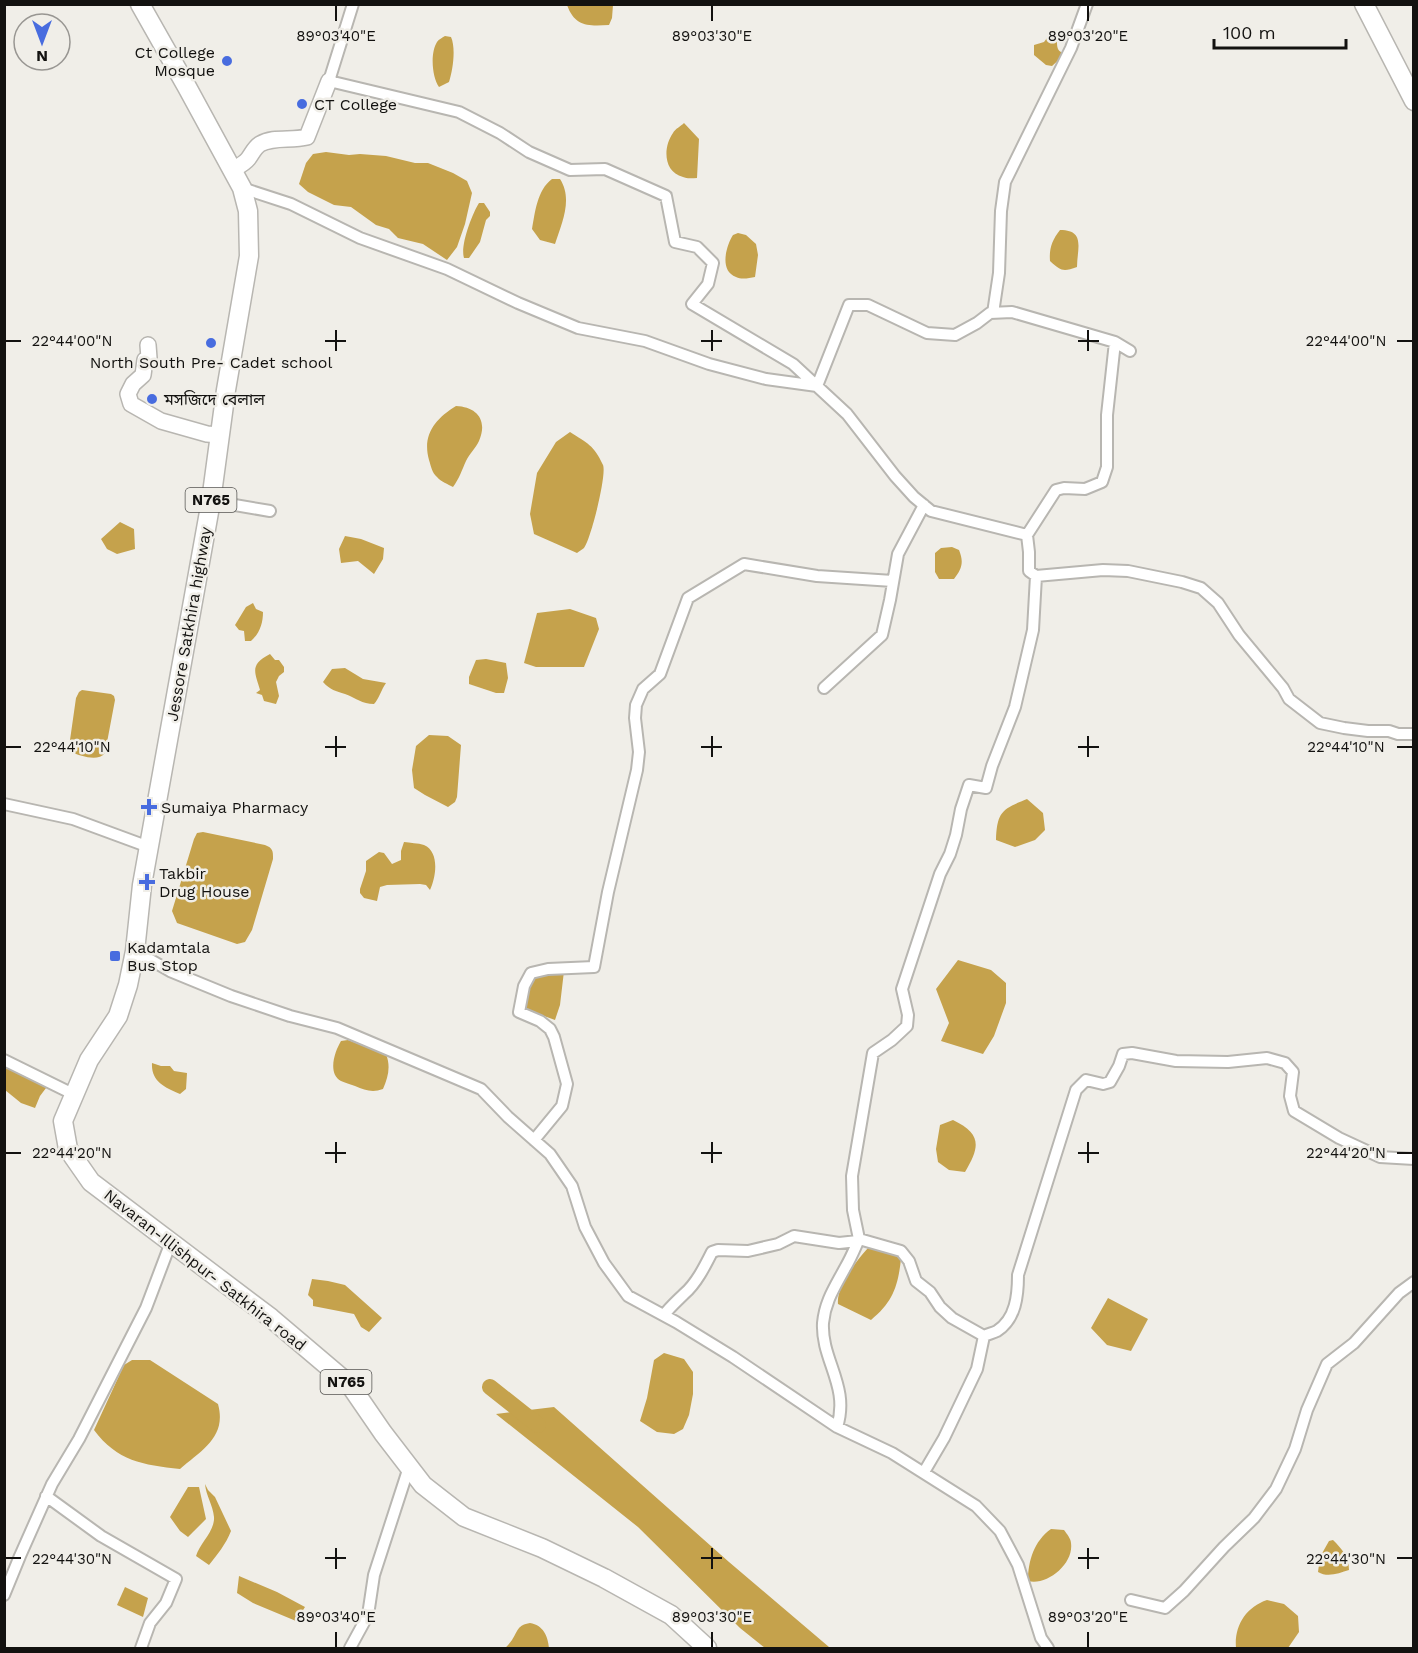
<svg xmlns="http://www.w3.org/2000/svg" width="1418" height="1653" font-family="'Work Sans','Noto Sans Bengali',sans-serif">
	<rect width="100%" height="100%" fill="#f0eee8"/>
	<!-- water -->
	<path fill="#c5a24c" d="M567,5H613L612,18L609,25C588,26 575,27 567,5Z
		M1055,33C1059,41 1054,50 1063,53V56L1052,66L1046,65L1034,55V45L1044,42L1050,34Z
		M445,36L451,37C456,48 453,70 449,82L439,87C432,77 430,53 437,42C439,39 442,38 445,36Z
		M684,123L699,139L697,178C693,178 687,179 683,177C663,172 663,147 673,133C675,129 681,126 684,123Z
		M326,152L349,155L360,154L386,156L415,163H428L453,173L467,181L472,193L465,224L457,247L447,260L423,244L398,238L389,229L376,225L351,207L334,205L308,192L299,184L306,163L313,154Z
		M552,179H560C573,199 562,223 555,244L540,240L532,229C535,213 537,190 552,179Z
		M479,203H484L490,212V216L486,220L480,242L469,258H464C460,246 472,214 479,203Z
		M1060,230C1086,230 1077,249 1077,267C1063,272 1061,271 1050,261C1049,249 1052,240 1060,230Z
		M738,233L746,235L756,244L758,255L755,277C749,278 742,280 736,277C719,271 726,246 733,235Z
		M456,406C477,407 488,420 479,441C476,448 469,454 466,461C462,470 459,479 453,487C448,484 441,482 437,477C432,473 431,466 429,460C422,435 435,419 456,406Z
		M570,432C587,443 594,445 603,465C607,474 591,539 584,548C582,550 579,551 577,553L534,534L530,514L537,473L556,442Z
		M120,522L134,529L135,549L117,554L107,549L101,539Z
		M345,536L361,539L384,548L383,559L374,574L358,561L341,563L339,549Z
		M952,547L959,550C964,562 962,569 954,579H939L935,572V553L941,548Z
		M253,603L256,609L263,612C263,623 260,633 251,641H245L244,631L239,630L235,625L246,607Z
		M570,609L596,618L599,629L584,667H536L524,663L537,613Z
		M270,654L275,660H279L284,667V672L279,676L276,682L279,696L276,704L264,701L262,695L256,693L260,690C255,672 249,665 270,654Z
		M486,659L506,663L508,678L504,693H496L469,684V677L476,660Z
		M345,668L363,679L386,683C381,690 379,699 374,704C362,704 356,698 345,694C336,691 330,690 323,682L332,669Z
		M82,690L111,694L114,696L115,700L105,753C98,762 81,756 71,752L69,747L76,698L79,692Z
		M429,735L448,736L461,745L457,797L455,802L448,807L425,795L414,788L412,770L416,746Z
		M1027,799L1043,813L1045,830L1035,840L1015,847L996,840C997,812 1002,809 1027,799Z
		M203,832L265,845C273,848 273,851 273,859L252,930L245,942L237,944L177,923L172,911L194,839L197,833Z
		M404,842C410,843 418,843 424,845C440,852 436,877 430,890L426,885L420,884L387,885L380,887L377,901L364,898L360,893V889L366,871V861L379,852L384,853L392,864L401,860V851Z
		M958,960L991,970L1006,983V1003L994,1036L983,1054L941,1041L949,1023L936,989Z
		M545,971H564L560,1005L555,1020L525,1009L524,1004L530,979Z
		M348,1040L386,1054C391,1067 388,1077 383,1089C372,1093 365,1090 355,1086C350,1084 345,1083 341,1081C327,1073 335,1051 341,1041Z
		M4,1062L49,1084L40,1096L35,1108L21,1103L5,1090Z
		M152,1063L161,1066H170L174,1071L187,1073L186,1089L180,1094C164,1087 151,1081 152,1063Z
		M953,1120C982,1134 980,1147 965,1172L949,1170L938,1162L936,1149L940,1125Z
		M868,1248L885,1250L901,1259C898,1286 893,1302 871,1320L838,1304C836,1287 857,1260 868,1248Z
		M312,1279L328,1281L345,1285L382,1318L369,1332L361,1327L354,1314L313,1306V1300L308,1295Z
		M1108,1298L1148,1319L1131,1351L1107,1345L1091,1328Z
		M664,1353L684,1359L693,1372V1394L689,1415L683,1429L674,1434L657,1432L640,1421L647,1398L654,1360Z
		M132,1360H150L218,1404C227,1437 202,1450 180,1469C143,1465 117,1461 94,1430L124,1365Z
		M554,1407L729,1562L829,1647L834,1648H765L740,1628L638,1527L496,1414Z
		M205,1484L208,1490L215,1497L231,1531C226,1544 217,1555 209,1565L196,1556C200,1543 215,1531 214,1517C213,1505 206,1496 205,1484Z
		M188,1487H199L206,1519L188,1537L180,1531L170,1517Z
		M1051,1529L1064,1530C1067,1534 1071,1539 1071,1543C1074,1564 1047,1586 1028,1581C1028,1561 1034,1541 1051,1529Z
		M1333,1540C1342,1549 1349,1557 1349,1570C1339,1573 1328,1578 1318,1572L1320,1557L1329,1541Z
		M239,1576L277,1592L305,1607L296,1621L253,1603L237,1593Z
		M125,1587L148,1598L143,1617L117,1605Z
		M1267,1600L1284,1604L1298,1616L1299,1632L1288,1648H1236C1234,1626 1246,1607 1267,1600Z
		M530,1623C543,1625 548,1636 549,1648H505C507,1646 510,1643 512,1640C518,1631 517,1625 530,1623Z"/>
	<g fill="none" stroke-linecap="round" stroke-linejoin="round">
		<!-- river -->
		<path stroke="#c5a24c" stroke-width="16" d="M490,1387L538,1425"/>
		<defs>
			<path id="street" d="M353,4L329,81L459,112L500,133L529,152L570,170L605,169L666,196L675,242L697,247L713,263L708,284L692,304L793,364L847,414L895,476L914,497L931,511L1027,535L1029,552V571L1036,576
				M242,188L291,204L360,238L447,269L518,303L578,328L645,341L709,364L766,379L817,386L849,305H868L927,333L955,335L977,323L990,313L1012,312L1115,342L1107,415V467L1102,482L1085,489L1064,488L1056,490L1027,535
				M993,313L999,273L1001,211L1005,182L1071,48L1087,4
				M1115,342L1130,351
				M211,501L270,511
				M824,688L882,635L890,600L898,554L924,505
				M4,804L73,819L149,847
				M135,951L170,971L231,996L290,1016L337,1028L481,1089L508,1117L550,1154L572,1186L585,1227L604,1263L628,1296L676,1322L733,1357L837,1427L892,1453L976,1506L1000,1531L1018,1565L1041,1638L1048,1648
				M4,1060L73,1094
				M534,1140L562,1106L567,1084L554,1037L550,1029L540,1021L519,1012L524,986L531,973L548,969L594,967L608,892L637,770L639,752L635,718L636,705L643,689L660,674L688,598L744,564L817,576L893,581
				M859,1239L853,1210L852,1176L873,1053L892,1040L907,1026L908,1015L902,989L940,874L950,854L956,835L961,809L969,785L986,788L992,766L1015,707L1033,630L1036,576L1103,570L1128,571L1182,582L1201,588L1218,603L1239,635L1283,688L1289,699L1320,723L1344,728L1368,731H1389L1398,734H1414
				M664,1315C670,1307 677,1301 684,1294C696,1284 705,1266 712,1252L718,1250L748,1251L778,1244L794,1236L839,1243L858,1241
				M837,1427C850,1386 821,1360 823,1323C825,1301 835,1287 845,1268C851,1258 855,1248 859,1239L901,1251L909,1261L916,1281L930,1292L940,1307L952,1318L984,1336
				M924,1472L944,1438L977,1369L984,1336C988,1334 993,1333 997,1331C1016,1319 1018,1295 1018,1275L1076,1090L1086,1080L1103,1084L1110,1082L1119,1066L1123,1054L1132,1053L1176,1061L1228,1062L1267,1058L1285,1063L1293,1072L1290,1096L1294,1111L1339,1138L1380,1157L1414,1159
				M46,1496L101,1536L176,1579L166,1603L150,1623L141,1648
				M4,1595L20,1556L52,1484L79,1439L146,1308L171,1242
				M1131,1600L1165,1608L1184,1591L1224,1547L1254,1518L1276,1489L1295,1449L1307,1410L1327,1364L1354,1343L1399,1293L1414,1282
				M350,1648L368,1615L374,1575L409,1467"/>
			<path id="secondary" d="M232,170C237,167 244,164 248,159C252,154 254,148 260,144C274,136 291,141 307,137L329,81
				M148,345L149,358L145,360L143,375L133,384L128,394L131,404L161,421L207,434L219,435"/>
			<path id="highway" d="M140,4L187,87L242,188L248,211L249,256L226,390L211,501L142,885L135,951L128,985L118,1016L89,1060L63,1121L68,1149L91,1182L271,1318L350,1385L383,1433L423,1485L464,1517L542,1548L604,1578L671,1615L707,1648
				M1364,4L1414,101"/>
		</defs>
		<!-- street casing -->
		<use href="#street" stroke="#b8b6b1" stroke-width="14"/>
		<!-- secondary casing -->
		<use href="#secondary" stroke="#b8b6b1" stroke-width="18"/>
		<!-- highway casing -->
		<use href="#highway" stroke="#b8b6b1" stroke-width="21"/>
		<!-- street -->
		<use href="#street" stroke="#fff" stroke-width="10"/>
		<!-- secondary -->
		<use href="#secondary" stroke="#fff" stroke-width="15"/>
		<!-- highway -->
		<use href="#highway" stroke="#fff" stroke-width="18"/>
	</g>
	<!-- ticks -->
	<path fill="none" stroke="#131210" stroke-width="2" d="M336,6V21M712,6V21M1088,6V21M336,330V351M712,330V351M1088,330V351M6,341H21M325,341H346M701,341H722M1078,341H1099M1397,341H1412M336,736V757M712,736V757M1088,736V757M6,747H21M325,747H346M701,747H722M1078,747H1099M1397,747H1412M336,1142V1163M712,1142V1163M1088,1142V1163M6,1153H21M325,1153H346M701,1153H722M1078,1153H1099M1397,1153H1412M336,1548V1569M712,1548V1569M1088,1548V1569M6,1558H21M325,1558H346M701,1558H722M1078,1558H1099M1397,1558H1412M336,1632V1647M712,1632V1647M1088,1632V1647"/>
	<!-- markers -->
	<g fill="#486cdf" stroke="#f0eee8" stroke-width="2">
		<circle cx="227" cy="61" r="6"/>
		<circle cx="302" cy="104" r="6"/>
		<circle cx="211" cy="343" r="6"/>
		<circle cx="152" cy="399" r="6"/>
		<path d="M146 798h6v6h6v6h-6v6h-6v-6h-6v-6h6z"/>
		<path d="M144 873h6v6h6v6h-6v6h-6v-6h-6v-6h6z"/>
		<rect x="109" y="950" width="12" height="12" rx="3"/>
	</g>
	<g text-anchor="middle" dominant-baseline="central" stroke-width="5" stroke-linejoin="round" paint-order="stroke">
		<!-- shield labels -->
		<g fill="#f0eee8" stroke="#555451" stroke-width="1.5">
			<rect x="185.5" y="488" width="51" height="24" rx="4.5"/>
			<rect x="320.5" y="1370" width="51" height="24" rx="4.5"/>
		</g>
		<g font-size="15" font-weight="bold" fill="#131210">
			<text x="211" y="500">N765</text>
			<text x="346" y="1382">N765</text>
		</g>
		<!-- poi labels -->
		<g font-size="16" fill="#131210" stroke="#f0eee8" text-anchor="start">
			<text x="215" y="52" text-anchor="end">Ct College<tspan x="215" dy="18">Mosque</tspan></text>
			<text x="314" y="104">CT College</text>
			<text x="211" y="362" text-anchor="middle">North South Pre- Cadet school</text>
			<text x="164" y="399">মসজিদে বেলাল</text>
			<text x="161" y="807">Sumaiya Pharmacy</text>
			<text x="159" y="873">Takbir<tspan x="159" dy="18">Drug House</tspan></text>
			<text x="127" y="947">Kadamtala<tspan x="127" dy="18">Bus Stop</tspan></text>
		</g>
		<!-- street labels -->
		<g font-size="16" fill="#131210" stroke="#f0eee8">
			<text transform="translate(189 624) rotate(-80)">Jessore Satkhira highway</text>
			<text transform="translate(205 1270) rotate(38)">Navaran-Illishpur- Satkhira road</text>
		</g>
	</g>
	<g font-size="15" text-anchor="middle" fill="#131210" stroke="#f0eee8" stroke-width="5" stroke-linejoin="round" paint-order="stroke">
		<text x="336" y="41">89°03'40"E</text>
		<text x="712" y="41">89°03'30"E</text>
		<text x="1088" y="41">89°03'20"E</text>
		<text x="1346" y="346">22°44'00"N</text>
		<text x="72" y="346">22°44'00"N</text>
		<text x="1346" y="752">22°44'10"N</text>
		<text x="72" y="752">22°44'10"N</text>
		<text x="1346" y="1158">22°44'20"N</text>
		<text x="72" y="1158">22°44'20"N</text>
		<text x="1346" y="1564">22°44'30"N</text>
		<text x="72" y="1564">22°44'30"N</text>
		<text x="336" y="1622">89°03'40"E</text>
		<text x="712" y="1622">89°03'30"E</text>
		<text x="1088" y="1622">89°03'20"E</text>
	</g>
	<!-- border -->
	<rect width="1418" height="1653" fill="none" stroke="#131210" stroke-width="12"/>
	<!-- north arrow -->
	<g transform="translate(42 42) rotate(180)"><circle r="28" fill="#f0eee8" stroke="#989692" stroke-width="1.5"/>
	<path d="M0-4.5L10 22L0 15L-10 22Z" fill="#486cdf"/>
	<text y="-9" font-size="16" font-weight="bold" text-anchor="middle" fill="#131210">N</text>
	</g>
	<!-- scale -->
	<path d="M1214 39v9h132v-9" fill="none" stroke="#131210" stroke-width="3"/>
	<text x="1223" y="39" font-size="18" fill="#131210" stroke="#f0eee8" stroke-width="4.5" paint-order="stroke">100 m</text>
</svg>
